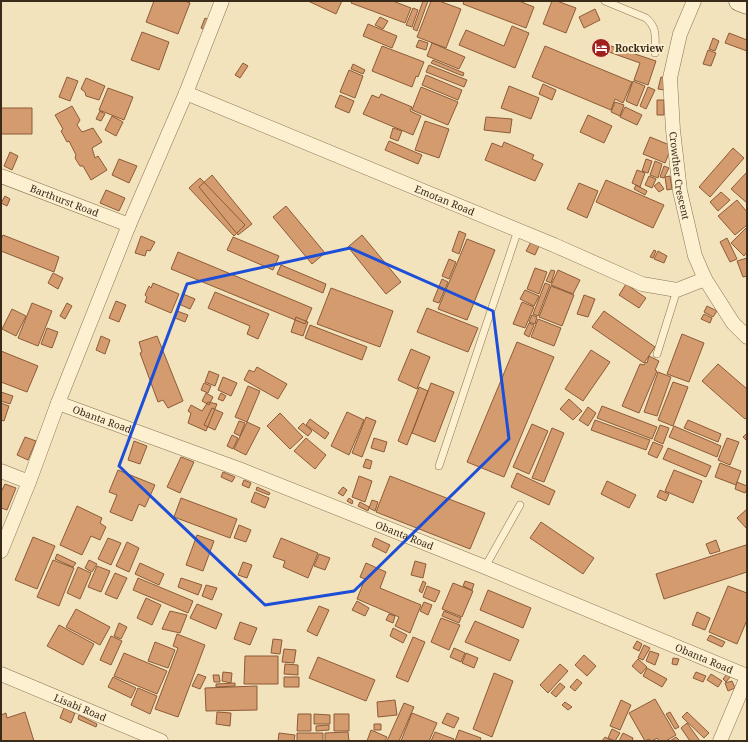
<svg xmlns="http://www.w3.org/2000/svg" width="748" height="742" font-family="'Noto Serif',serif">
	<rect width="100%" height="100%" fill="#f2e3bc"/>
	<!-- building -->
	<path fill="#d49b6e" stroke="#8d5b38" d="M154,1H185L190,3L178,34L146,22Z
		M308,1H342L336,14Z
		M352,1H393L411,8L405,23L351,3Z
		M423,1H428L417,31L413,29Z
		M431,1H439L461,9L446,48L417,37Z
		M464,1H519L534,7L526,28L463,4Z
		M552,1H557L576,8L566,33L543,24Z
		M413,8L418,10L412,27L406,25Z
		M595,9L600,20L584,28L579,17Z
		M380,17L388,21L383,29L375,25Z
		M205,18L211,21L207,31L201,28Z
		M368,24L397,36L392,48L363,36Z
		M512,26L529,33L515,68L459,45L466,30L504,46Z
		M142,32L169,42L159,70L131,60Z
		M729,33L747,40V51L725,43Z
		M713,38L719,41L715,51L709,49Z
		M419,40L428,43L426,50L416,47Z
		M432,43L465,57L459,69L427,56Z
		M382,46L424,62L418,77L416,76L412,87L372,71Z
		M545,46L632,82L623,103L615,99L611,110L532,77Z
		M611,46L656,61L648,85L634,80L640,63L609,52Z
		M708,50L716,53L711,66L703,64Z
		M433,60L464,73L463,76L431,63Z
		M243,63L248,66L240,78L235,75Z
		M353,64L365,70L363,74L351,69Z
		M429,65L467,80L464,87L426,72Z
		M349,70L363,76L355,98L340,92Z
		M426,75L462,90L458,100L422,85Z
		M67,77L78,81L70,101L59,97Z
		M661,77L666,78L664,90L658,89Z
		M86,78L105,86L99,100L86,96L85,92L81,89Z
		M633,81L645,86L637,106L626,101Z
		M543,84L556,90L552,100L539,94Z
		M509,86L539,98L531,119L501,108Z
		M421,87L458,102L448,125L412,110Z
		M648,87L655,90L646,109L640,106Z
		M108,88L133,97L124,120L99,110Z
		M381,94L412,107L410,111L421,116L413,135L363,114L372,95L379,98Z
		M340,95L354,101L349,113L335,107Z
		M657,100H664V115H657Z
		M615,102L624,105L620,116L611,112Z
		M72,106L80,120L77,125L82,132L93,128L102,142L92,148L95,158L98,156L107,170L91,180L83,166H80L75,158L76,155L69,141L67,142L61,131L63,129L55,115Z
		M625,107L642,115L637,125L620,117Z
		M1,108H32V134H1Z
		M100,111L105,114L101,121L96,119Z
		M588,115L612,126L604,143L580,132Z
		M112,116L123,122L116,136L105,130Z
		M486,117L512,119L510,133L484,130Z
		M425,121L449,129L439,158L415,150Z
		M393,128L402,131L398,141L390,138Z
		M650,137L672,146L665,163L643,154Z
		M389,141L422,155L418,164L385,150Z
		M504,142L534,155L532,159L543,164L535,181L485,160L492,143L502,147Z
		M733,148L744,158L710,197L699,187Z
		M10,152L18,156L12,170L4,166Z
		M119,159L137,166L129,183L112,175Z
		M646,159L652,161L648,173L642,171Z
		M655,161L662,164L658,178L650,175Z
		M664,166L669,168L664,178L660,177Z
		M637,170L645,173L640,187L632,183Z
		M747,172V203L731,189Z
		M212,175L252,224L238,235L199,187Z
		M649,176L656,179L652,188L645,185Z
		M670,176L672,189L667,190L665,177Z
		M200,178L245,225L234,236L189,188Z
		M606,180L664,205L653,228L596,202Z
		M659,182L664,189L659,192L654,186Z
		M579,183L598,191L587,218L567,209Z
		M636,185L647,191L645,195L634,189Z
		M106,190L125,198L119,211L100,203Z
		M721,192L730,200L718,211L710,202Z
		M5,196L10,199L7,206L1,203Z
		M737,200L747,212V225L735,235L718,216Z
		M286,206L325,253L312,264L273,217Z
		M747,227V252L744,256L731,243Z
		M459,231L466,234L459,254L452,251Z
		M3,235L59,257L54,272L1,251V239Z
		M362,235L401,282L386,294L348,247Z
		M141,236L155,242L150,251L147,250L145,256L135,253Z
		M233,237L279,256L273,270L227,250Z
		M727,238L737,259L730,262L720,242Z
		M467,239L495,250L467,320L438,309Z
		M531,242L539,246L535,255L526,251Z
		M654,250L656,251L653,258L650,257Z
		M658,251L667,256L664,263L654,259Z
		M178,252L312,308L305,324L171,269Z
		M747,258V276L743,277L737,261Z
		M449,259L456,262L449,279L442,276Z
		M281,265L326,284L323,293L277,274Z
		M535,268L547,272L539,294L527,289Z
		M551,270L555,271L551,283L546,281Z
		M558,270L580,280L573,294L551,285Z
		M53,273L63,278L58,289L48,283Z
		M442,279L448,282L439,303L433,301Z
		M153,283L179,294L171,313L145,302L147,297L145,295L149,286L151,288Z
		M545,283L550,285L538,316L533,314Z
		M626,284L646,298L639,308L619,295Z
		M551,286L574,295L562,326L539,317Z
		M331,288L393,311L380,347L317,324Z
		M525,290L539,296L534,306L520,299Z
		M215,292L269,314L258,339L247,334L250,326L208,308Z
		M183,294L195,299L190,309L179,304Z
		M584,295L595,299L588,317L577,314Z
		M116,301L126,305L119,322L109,318Z
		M522,302L534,307L525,328L513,324Z
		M32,303L52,311L38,346L18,338Z
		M67,303L72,306L65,319L60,316Z
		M707,306L717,311L713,317L704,312Z
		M427,308L478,328L468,352L417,332Z
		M12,309L26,316L16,336L2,329Z
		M177,311L188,315L185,322L175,318Z
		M604,311L655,347L644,363L592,327Z
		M704,314L712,318L710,323L701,319Z
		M532,315L537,317L535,324L529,322Z
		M296,317L308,322L303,336L291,332Z
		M538,319L561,328L554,346L531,337Z
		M529,323L534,325L529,337L524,334Z
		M310,325L367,347L362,360L305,338Z
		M47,328L58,332L52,348L41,344Z
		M682,334L704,343L689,382L667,374Z
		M101,336L110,340L105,354L96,350Z
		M157,336L183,401L168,408L163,400L158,402L140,353L142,352L139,342Z
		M517,342L554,357L504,477L467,462Z
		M411,349L430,357L417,389L398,380Z
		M591,350L610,362L583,401L565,389Z
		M1,351L38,366L27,392L1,382Z
		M649,356L659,361L655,370L657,371L639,413L622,406L640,364L644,365L646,362L647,363Z
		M718,364L747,389V417L745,419L702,381Z
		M257,367L287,384L278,399L244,380L249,370L254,372Z
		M209,371L219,375L215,386L205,382Z
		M658,372L671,377L657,416L644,412Z
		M223,377L237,383L231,396L218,390Z
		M673,382L688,387L673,426L658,420Z
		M204,383L211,386L208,393L201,390Z
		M431,383L454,392L435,442L412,433Z
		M248,386L260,391L247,422L235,417Z
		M419,387L428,391L407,445L398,441Z
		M1,392L13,396L10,404L1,401Z
		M206,393L213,397L209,405L202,401Z
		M221,393L226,396L223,401L218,399Z
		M569,399L582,411L573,420L560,409Z
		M208,402L217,404L206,431L188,423L191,413L188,411L191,405L202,411Z
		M1,403L9,406L4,421L1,420Z
		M602,406L657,427L652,439L597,418Z
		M588,407L596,413L588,426L579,420Z
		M212,408L223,413L215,430L204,425Z
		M347,412L364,420L349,455L331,446Z
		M280,413L303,437L290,449L267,426Z
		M366,417L376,421L362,457L352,453Z
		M310,419L329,433L325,439L306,425Z
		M595,420L650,440L646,450L591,430Z
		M688,420L721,434L718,442L684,428Z
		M239,421L245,423L240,436L234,433Z
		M247,422L260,428L246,455L234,449Z
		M303,423L312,431L308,436L298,428Z
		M532,424L548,431L529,474L513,467Z
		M660,425L669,428L663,444L654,440Z
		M674,426L721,446L717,457L669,437Z
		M552,428L564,433L544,482L532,478Z
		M747,433V441L743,437Z
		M232,435L238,438L233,449L227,446Z
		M25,437L36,441L28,460L17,455Z
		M306,438L326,455L315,469L294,451Z
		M374,438L387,442L384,452L371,448Z
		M727,438L739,442L730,465L718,460Z
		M134,441L147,446L140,464L128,460Z
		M653,442L663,446L657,458L648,454Z
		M668,448L711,466L706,477L663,459Z
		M181,457L194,462L180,493L167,487Z
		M366,459L372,461L370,469L363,467Z
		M720,463L741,471L736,485L715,477Z
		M118,470L155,485L145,507L139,504L132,521L110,512L117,495L109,492Z
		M674,470L702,481L693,503L665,491Z
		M223,472L235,477L232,482L221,477Z
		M517,473L555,491L549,505L511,487Z
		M359,476L372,481L365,502L352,497Z
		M390,476L485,513L470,549L376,512Z
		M244,480L251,483L249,488L242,485Z
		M607,481L636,495L629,508L601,494Z
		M737,482L747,486V489L745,493L735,489Z
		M5,484L16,488L7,510L1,508V492Z
		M257,487L270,493L269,495L256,490Z
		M343,487L347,490L343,496L338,493Z
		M660,490L669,494L666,501L657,497Z
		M255,492L269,498L265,508L251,502Z
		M181,498L237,519L230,538L174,517Z
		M349,498L353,501L352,504L347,501Z
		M372,500L378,502L375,511L369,508Z
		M360,502L369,507L368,511L358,506Z
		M77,506L102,518L100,523L106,527L100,540L91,536L82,555L60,545Z
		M747,509V529L737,518Z
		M541,522L594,558L583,574L530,538Z
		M239,525L251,530L246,542L234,538Z
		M197,535L214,541L203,571L186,565Z
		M33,537L55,546L37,589L15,580Z
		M108,538L121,543L111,565L98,559Z
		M281,538L318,553L308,578L283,567L285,561L273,557Z
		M375,538L390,545L386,553L372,546Z
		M716,540L720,551L710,554L706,544Z
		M127,542L139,548L129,572L116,566Z
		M746,545L747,548V572L664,599L656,574Z
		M57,554L76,563L73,567L55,559Z
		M319,554L330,558L325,570L314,566Z
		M53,560L74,568L59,606L37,597Z
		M89,560L97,564L92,572L85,568Z
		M415,561L426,564L423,578L411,575Z
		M243,562L252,565L247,578L238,575Z
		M140,563L164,574L159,585L135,574Z
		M366,563L386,572L380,588L421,605L410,633L395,626L399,617L357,599L365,579L360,577Z
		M97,566L110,571L101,592L88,587Z
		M78,567L91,573L80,599L67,593Z
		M115,573L127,578L117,599L105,594Z
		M138,578L193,601L188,613L133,590Z
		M181,578L202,585L198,595L178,587Z
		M423,581L426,583L422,593L419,591Z
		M465,581L474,584L472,590L463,586Z
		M453,583L473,591L462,617L442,609Z
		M206,585L217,588L212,600L202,596Z
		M427,586L440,591L435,602L423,597Z
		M728,586L747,593V620L737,644L709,632Z
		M488,590L531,608L523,628L480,610Z
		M146,598L161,605L152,625L137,618Z
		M357,601L369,608L365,616L352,610Z
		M424,602L432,605L428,615L420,611Z
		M197,604L222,614L216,629L190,618Z
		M319,606L329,610L317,636L307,631Z
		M76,609L110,627L100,645L66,627Z
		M170,611L187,615L180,633L162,629Z
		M444,611L461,618L459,623L442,616Z
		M697,612L710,618L705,630L692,625Z
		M389,614L395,616L393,623L386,620Z
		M441,618L460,625L449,650L431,642Z
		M475,621L519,640L510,661L465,642Z
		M240,622L257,628L250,645L234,639Z
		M119,623L127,627L121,639L114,636Z
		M59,625L94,644L83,665L47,646Z
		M393,628L407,635L403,643L390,636Z
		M177,634L205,645L178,717L155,709L178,648L173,646Z
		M710,635L725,642L722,647L707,640Z
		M111,636L122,641L111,665L100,660Z
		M413,637L425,642L408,682L396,677Z
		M273,639L282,640L280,654L271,653Z
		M637,641L642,644L639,651L633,648Z
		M155,642L175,650L168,668L148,661Z
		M644,645L650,648L643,660L638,658Z
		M454,648L465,653L461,662L450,657Z
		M284,649L296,650L294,663L282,662Z
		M650,651L659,654L655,665L646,661Z
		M124,653L167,671L157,694L114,676Z
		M466,653L478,658L474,668L462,663Z
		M584,655L596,666L587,676L575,665Z
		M245,656H278V684H244Z
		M318,657L375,680L366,701L309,678Z
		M673,658L679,659L677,665L672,664Z
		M638,659L647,667L641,674L632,666Z
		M285,664L298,665V675L284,674Z
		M560,664L568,671L548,693L540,685Z
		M647,668L667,679L662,687L643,676Z
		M223,672L232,673L231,683L222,681Z
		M696,672L706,676L703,682L693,678Z
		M494,673L513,681L492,737L473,729Z
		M198,674L206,677L200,689L192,686Z
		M711,674L722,681L718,687L707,680Z
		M727,674L731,676L726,682L723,679Z
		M213,675H219L220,682H214Z
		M113,677L136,688L131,698L108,687Z
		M284,677H299V687H284Z
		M577,679L582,683L575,691L570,687Z
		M732,681L735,688L728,691L725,683Z
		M235,683V686L216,687V684Z
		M560,683L565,687L556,697L551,693Z
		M257,686V710L206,711L205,688Z
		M138,688L157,696L150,714L131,705Z
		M655,699L676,735L666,741H659L657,738L652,741H650L649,739L645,741L629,713Z
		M395,700L397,715L378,717L377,702Z
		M621,700L631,705L620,730L610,726Z
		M565,702L572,707L568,710L562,705Z
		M404,703L414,707L399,741H387Z
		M64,708L75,713L71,723L60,718Z
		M25,712L34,741H1V715L6,713L7,718Z
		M217,712L231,713L230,726L216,724Z
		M670,712L679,727L675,729L666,714Z
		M687,712L709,733L704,738L682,717Z
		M412,713L437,723L429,741H401Z
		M447,713L459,718L454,728L442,723Z
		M298,714H311V731H297Z
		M314,714L330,715V724H314Z
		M334,714H349V731H334Z
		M79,715L97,724L96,727L78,719Z
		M687,723L700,741H690L681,728Z
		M374,724H381V730H374Z
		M329,725V730L316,731V726Z
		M612,729L620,733L615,741L608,738Z
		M371,730L387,737L385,741H367Z
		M459,730L481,738L480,741H455Z
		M348,732L349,741H325V733Z
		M435,732L454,739L453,741H431Z
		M279,733L295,735L294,741H278Z
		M297,733H323V741H297Z
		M623,733L633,738L632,741H619Z
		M605,737L612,741H602Z
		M676,737L680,741H670Z"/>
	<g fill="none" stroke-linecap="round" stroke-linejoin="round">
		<defs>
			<path id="lane" d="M605,1L646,18C658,28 655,39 655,53
				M657,354L677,290
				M439,466L518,230
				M485,567L520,505"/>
			<g id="street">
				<path id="s1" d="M694,1L680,34L670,78L673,130L680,191L695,256L705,279L733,323L747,337"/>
				<path id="s2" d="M186,93L554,245L642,284L677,290L705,279"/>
				<path id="s3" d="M1,176L129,225"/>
				<path id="s4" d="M58,403L239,469L485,567L747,676"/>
				<path d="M1,471L29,482"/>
				<path d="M1,551L29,482L58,403L129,225L186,93L222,1"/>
				<path id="s5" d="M1,674L161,741"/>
				<path d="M720,741L747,677"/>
			</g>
			<path id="secondary" d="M739,1L747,4"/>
		</defs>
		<!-- lane casing -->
		<use href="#lane" stroke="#8b7354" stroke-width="8"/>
		<!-- street casing -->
		<use href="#street" stroke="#8b7354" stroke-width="15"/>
		<!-- secondary casing -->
		<use href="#secondary" stroke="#6d5437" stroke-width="21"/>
		<!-- lane -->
		<use href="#lane" stroke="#fcf0d0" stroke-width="7"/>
		<!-- street -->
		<use href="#street" stroke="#fcf0d0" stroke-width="14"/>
		<!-- secondary -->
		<use href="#secondary" stroke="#fcf0d0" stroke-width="20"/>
	</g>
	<!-- marked area -->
	<path fill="none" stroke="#1d4ed8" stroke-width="3" stroke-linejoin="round" d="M350,248L493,311L509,439L354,591L265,605L119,466L187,284Z"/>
	<!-- icons -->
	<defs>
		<symbol id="hotel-disc" viewBox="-11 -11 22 22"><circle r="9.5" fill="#a0201e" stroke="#f9edcd"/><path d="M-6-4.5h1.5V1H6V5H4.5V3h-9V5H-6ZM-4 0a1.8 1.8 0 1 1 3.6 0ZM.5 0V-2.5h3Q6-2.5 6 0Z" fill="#fff"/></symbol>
	</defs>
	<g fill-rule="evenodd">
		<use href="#hotel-disc" x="590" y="37" width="22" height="22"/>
	</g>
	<g text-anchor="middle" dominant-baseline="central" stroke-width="4" stroke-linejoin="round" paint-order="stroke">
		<!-- poi labels -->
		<g font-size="10" font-weight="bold" fill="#392a1a" stroke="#f9edcd" text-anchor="start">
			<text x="615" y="48">Rockview</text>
		</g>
		<!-- street labels -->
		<g font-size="10" fill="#392a1a" stroke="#f9edcd">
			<text stroke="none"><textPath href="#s1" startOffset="179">Crowther Crescent</textPath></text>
			<text stroke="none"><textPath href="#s3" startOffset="68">Barthurst Road</textPath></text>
			<text stroke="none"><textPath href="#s2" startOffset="280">Emotan Road</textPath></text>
			<text stroke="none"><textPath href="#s4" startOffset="47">Obanta Road</textPath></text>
			<text stroke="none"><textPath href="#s4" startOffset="371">Obanta Road</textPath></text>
			<text stroke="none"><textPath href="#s4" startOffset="695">Obanta Road</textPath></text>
			<text stroke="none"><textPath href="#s5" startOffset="86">Lisabi Road</textPath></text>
		</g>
	</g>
	<!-- border -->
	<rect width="748" height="742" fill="none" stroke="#392a1a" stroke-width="4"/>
</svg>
